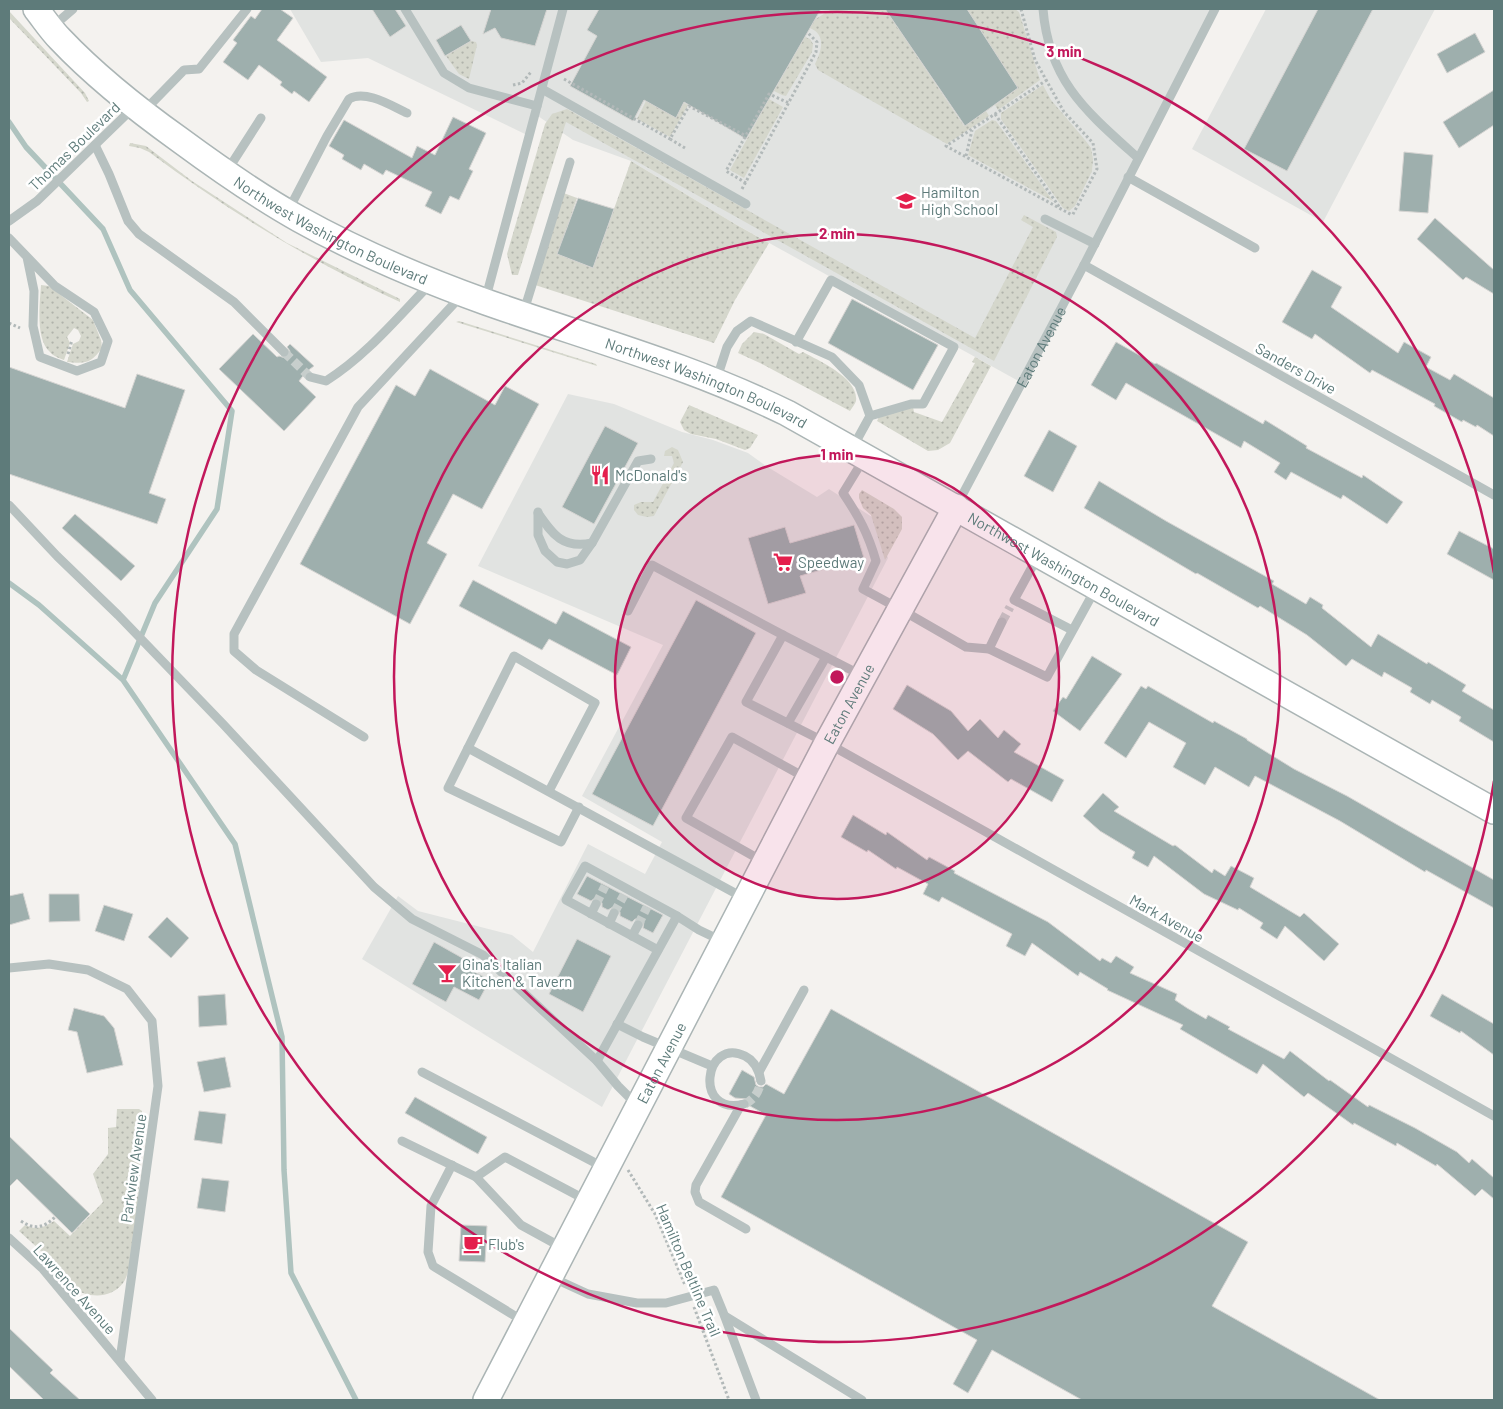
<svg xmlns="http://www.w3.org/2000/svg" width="1503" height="1409" font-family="Barlow,sans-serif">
	<defs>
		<pattern id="grass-dots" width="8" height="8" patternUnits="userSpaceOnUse" patternTransform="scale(1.25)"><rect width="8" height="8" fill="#d5d7cc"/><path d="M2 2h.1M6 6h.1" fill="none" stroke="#b0b3ab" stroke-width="1.8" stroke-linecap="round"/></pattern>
	</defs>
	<rect width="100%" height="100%" fill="#f4f2ef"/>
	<!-- built -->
	<path fill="#e1e3e1" d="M290,9H1215L1022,383L735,224L631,161L573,140L535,114L529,136L368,58L321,62Z
		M1266,9H1435L1323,222L1192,149Z
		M568,394L614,404L682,432L713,440L748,453L766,466L817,497L829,489L872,517L888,558L602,1107L362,959L398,896L418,911L512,935L533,952L588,844L645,874L662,842L582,796L663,645L478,566Z"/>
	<!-- grass -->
	<path fill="url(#grass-dots)" d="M832,9H885L964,126L986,111L989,116L947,144L818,70L815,64C821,52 827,35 810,28L814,20Z
		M967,9H1015L1019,12L1040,80L998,110L995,105L1018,88Z
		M9,11L85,93L89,101L87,102L81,93L9,18Z
		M805,37L810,39L813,44L812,52L786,96L782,95L774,91Z
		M471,41L476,42L477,45L469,79L459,74L446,56Z
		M1043,85L1051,100L1085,140L1091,148L1093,159L1092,171L1075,206L1069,211L1063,208L1001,119V113Z
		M769,99L783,107L744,178L730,170Z
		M646,101L676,117L684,103L688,105L670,137L637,119Z
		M567,109L975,338L1033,227L1021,220L1024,215L1056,232L1057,237L994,361L566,122L518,275H512L507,254L545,124L552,114Z
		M992,120L996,121L1053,201L968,155L975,131Z
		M130,143L146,146L192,181L287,243L400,299V302C310,261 228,211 149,152L140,148L129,146Z
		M631,161L735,224L769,243L735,300L714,343L532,284L561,192L577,198L558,254L593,268Z
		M41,285L49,286L93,320L101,340L102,348C91,363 86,364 67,362L73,344L79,341L81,336L78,330L74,328L67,337L70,343L64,360C59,358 53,356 50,352C35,339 40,303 41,285Z
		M459,321L596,364L597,366L456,322Z
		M754,332L764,334L799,354L803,352C819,361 859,378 856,401C855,404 852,408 850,411L760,363L738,353L742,344Z
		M975,357L991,366L950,443L938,450L928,451L877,421L880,415L913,407L914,412L942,422L975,363L972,362Z
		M689,405L758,435L750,448L745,450L716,439L691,434L684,430L680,422Z
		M672,447L678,450L683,462L654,516L647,517L638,515L634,510V505L641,502H653L674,463L672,456H664L665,451Z
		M862,490L894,509L902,517V529L885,560L871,515L863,508L859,498V494Z
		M117,1109H139L142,1111C142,1140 138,1265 123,1283C110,1300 87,1298 71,1287L73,1284L70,1282L68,1284L41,1251L19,1231L25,1225C37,1231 44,1227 54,1221L70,1236L103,1202L93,1174L108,1154V1128L116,1127Z"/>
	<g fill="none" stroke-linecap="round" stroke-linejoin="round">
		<!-- stream -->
		<path stroke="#afc3bf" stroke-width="5.5" d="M9,122L26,147L103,229L130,290L232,411L217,509L155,603L123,680
			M9,583L39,605L123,680L235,844L282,1037L284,1170L291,1273L356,1400"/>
	</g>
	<!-- building -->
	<path fill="#9eafad" stroke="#d5d4d2" d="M262,9H280L293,18L277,40L327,77L309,102L294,91L292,94L280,85L282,82L259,65L248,80L223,62L237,43L233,40L251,16L255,19Z
		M372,9H395L406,26L390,37Z
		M491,9H547L535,46L501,38L495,28L483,34Z
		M599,9H821L746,139L684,102L676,118L644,100L633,121L570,86L597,36L587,30Z
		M885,9H967L1018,88L965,126Z
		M1318,9H1373L1287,171L1244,149Z
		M461,25L471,41L445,56L436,40Z
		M1475,33L1485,52L1447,73L1437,54Z
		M1494,90V125L1459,148L1443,122Z
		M453,117L486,133L469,169L473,171L459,200L450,196L441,214L425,206L432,192L386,170L383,175L364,164L361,170L342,159L344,155L329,146L344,120L412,158L417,146L435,155Z
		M1404,152L1433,155L1428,213L1399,211Z
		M578,198L614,209L593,268L557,254Z
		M1435,218L1494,270V294L1466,277L1463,280L1417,239Z
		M1312,270L1342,287L1331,307L1398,353L1404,342L1431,357L1426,367L1450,380L1454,374L1494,398V436L1477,425L1476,427L1463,420L1462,422L1434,406L1435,404L1372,370L1370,373L1315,334L1312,339L1282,322Z
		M852,299L938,345L913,390L828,343Z
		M253,334L277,357L279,356L285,358L289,356L290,351L287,347L290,344L314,366L306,372L299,381L316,397L284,431L219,369Z
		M1116,342L1155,364L1156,363L1263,424L1265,420L1307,446L1306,448L1362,478L1363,475L1403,502L1387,524L1343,495L1341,499L1291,472L1286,480L1274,472L1280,463L1244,441L1241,448L1126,383L1116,400L1091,385Z
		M9,367L125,408L137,374L185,390L149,493L166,499L157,524L9,474Z
		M430,369L495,405L505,386L539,404L482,509L453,494L427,543L447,554L410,624L300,564L396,385L415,396Z
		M605,426L638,443L594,524L562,507Z
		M1049,430L1077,446L1053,492L1024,476Z
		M1099,481L1166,521L1274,581L1272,584L1306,604L1310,597L1323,605L1322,608L1371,647L1378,634L1427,664L1428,662L1466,685L1462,691L1494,710V742L1459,721L1461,717L1432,700L1430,704L1410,692L1412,688L1384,672L1382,677L1352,659L1346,666L1307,635L1260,606L1258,608L1197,573L1196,574L1084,508Z
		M75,514L135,566L121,581L62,528Z
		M854,525L864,558L800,576L806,593L768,604L748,538L785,527L790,543Z
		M1459,531L1494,549V580L1447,554Z
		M473,580L556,624L563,611L631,647L617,675L549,639L542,650L459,606Z
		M696,600L756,633L653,826L592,794Z
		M1092,656L1122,674L1080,731L1053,711L1063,697L1066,699Z
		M907,685L951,711L968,731L980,719L998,738L1004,730L1021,744L1014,752L1064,780L1052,802L1011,779L1008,782L968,751L958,760L933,734L893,709Z
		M1141,686L1146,689L1148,686L1213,723L1214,721L1247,739V740L1294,769L1347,796L1494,880V908L1426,870L1425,872L1340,821L1255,776L1249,787L1215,767L1205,785L1173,767L1186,743L1149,722L1126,758L1104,743Z
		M1103,793L1119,807L1114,811L1173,846L1175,845L1212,873L1214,869L1225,876L1231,866L1254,878L1250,887L1300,917L1304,913L1339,944L1324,961L1285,926L1277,939L1260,928L1263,923L1239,908L1238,910L1204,894L1154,856L1148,867L1132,858L1135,852L1100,831L1083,816Z
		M853,815L886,835L887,832L927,860L929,857L955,871L954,873L1048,922L1100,961L1102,958L1111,963L1116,956L1134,967L1130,973L1177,994L1175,1000L1187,1008L1206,1019L1208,1015L1230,1027L1228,1029L1284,1059L1290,1051L1329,1081L1330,1080L1368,1107L1369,1105L1415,1128L1457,1152L1469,1163L1472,1159L1494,1178V1199L1482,1189L1475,1196L1437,1164L1436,1166L1397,1143L1396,1146L1354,1123L1353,1125L1308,1093L1304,1097L1263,1064L1257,1074L1180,1029L1183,1025L1107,990L1108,989L1080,972L1078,976L1032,943L1025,956L1006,946L1012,934L942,897L939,902L923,894L928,884L897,867L896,869L868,850L867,852L841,837Z
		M587,876L663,915L653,933L643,928L644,922L641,919H635L632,922L620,916V912L617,908L613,907L608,910L602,907V903L599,899L595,898L591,901L577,894Z
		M23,893L30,919L9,925V896Z
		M49,894H79L80,921L49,922Z
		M104,905L133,914L124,941L95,931Z
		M167,917L189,938L171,958L148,937Z
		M577,939L611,956L583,1012L549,994Z
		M434,942L466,960L463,966L490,980L479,1000L454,987L446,1002L412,984Z
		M225,994L227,1025L199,1027L198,996Z
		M1442,994L1494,1024V1055L1461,1031L1460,1033L1430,1016Z
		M74,1008L104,1016L114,1028L123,1065L87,1073L77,1032L68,1030Z
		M831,1009L1248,1242L1212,1306L1380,1400H1082L992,1350L968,1393L953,1384L977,1340L721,1197L766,1115L750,1106L749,1101L747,1099L735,1098L729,1094L742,1070L754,1077L756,1085L759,1087H763L766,1084L784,1094Z
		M225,1057L231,1087L204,1092L197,1062Z
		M415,1097L487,1137L478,1154L405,1113Z
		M199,1111L226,1114L222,1144L194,1140Z
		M9,1136L90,1214L72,1233L17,1179L9,1187Z
		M202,1178L229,1181L225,1212L197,1208Z
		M461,1225L487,1226L485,1262L459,1261Z
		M9,1328L53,1370L50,1373L80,1400H44L9,1366Z"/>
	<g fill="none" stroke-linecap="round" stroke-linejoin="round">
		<!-- minor-tunnel -->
		<path stroke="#c7cecc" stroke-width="9" stroke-dasharray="9 4.5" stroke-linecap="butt" d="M284,352L310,377
			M1002,622L1010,607
			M596,904L605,886
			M614,913L624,895
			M638,925L647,907
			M745,1104C755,1099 759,1091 761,1081"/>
		<defs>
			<g id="major">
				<path id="s2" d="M36,9C44,19 51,30 60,39C96,77 138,110 180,140C218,168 258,196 299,219C358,252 422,279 486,302C588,338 689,365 787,413L1494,811"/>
				<path id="s3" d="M486,1400L827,743L956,507"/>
			</g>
		</defs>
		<!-- major casing -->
		<use href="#major" stroke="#abb5b5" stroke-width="28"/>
		<!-- path -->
		<path stroke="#b2b9b9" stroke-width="3" stroke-dasharray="2.5 2.5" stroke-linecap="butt" d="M1021,9L1035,60L1064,112L1093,143L1097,169L1072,216
			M564,79L670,139
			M1047,80L946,146L1072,215
			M513,85L522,83L531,72
			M995,114L1060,208
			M685,148L670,139L689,106L746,136
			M966,156L972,130
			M746,183L726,171L769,94L789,103
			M742,189L816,52L817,42L807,32
			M9,323L20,328
			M68,354L72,340
			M628,1170L655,1214L685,1285
			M21,1221C34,1230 44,1228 55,1217
			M694,1307L729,1400"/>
		<!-- minor -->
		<g stroke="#b7c1c0" stroke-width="9">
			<path d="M405,9L444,73L469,88L537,106"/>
			<path d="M1043,9C1049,82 1087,112 1138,158"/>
			<path d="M51,28L73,9"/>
			<path d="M542,89L746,204"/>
			<path d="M144,111L184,70L199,69L247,9"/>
			<path d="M95,145L109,174L128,221L139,234L234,302L284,352"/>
			<path d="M227,171L261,118"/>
			<path d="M1128,177L1255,248"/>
			<path d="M288,211L327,136L349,99C365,89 392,106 407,113"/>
			<path d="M1045,219L1095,244"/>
			<path d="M9,221L37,201L134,107"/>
			<path d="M9,238L55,286L94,312L108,341L101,362L77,371L40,357L33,326L34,291L27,257"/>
			<path d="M1084,265L1494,495"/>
			<path d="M485,301L563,9"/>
			<path d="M523,314L570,162"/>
			<path d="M796,342L831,280L954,347L923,404H911L870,416L853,447"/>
			<path d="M310,377L326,381C366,356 398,317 431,283"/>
			<path d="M716,381L727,347L737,331L751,321L832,357L859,385L870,416"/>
			<path d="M865,457L843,493C859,517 868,533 876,561L863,589L900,609L966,647L989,649L1047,677L1096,588"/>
			<path d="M9,505L57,556L118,615L223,724L374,887L412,919L483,955L597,1061L618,1086L636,1104"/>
			<path id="s1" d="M957,505L1084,265L1215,9"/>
			<path d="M538,512V535L545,551L557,562L567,564L580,560L592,543L638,461L651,459"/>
			<path d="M538,513C553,535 563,549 592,543"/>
			<path d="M1038,556L1014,600L1072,630"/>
			<path d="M628,611L652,565L783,635"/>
			<path d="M989,649L1002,622"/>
			<path d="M863,676L783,635L746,702L827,743L1494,1116"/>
			<path d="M788,723L826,657"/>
			<path d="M364,737L256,670L234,651V634L358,407L462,295"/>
			<path d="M468,748L744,898"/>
			<path d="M549,791L595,703L514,656L448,788L561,842L579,807"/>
			<path d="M764,862L686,818L732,737L808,779"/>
			<path d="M591,914L596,904"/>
			<path d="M609,924L614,913"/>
			<path d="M632,936L638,925"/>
			<path d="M658,950L566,900L585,866L677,916"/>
			<path d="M9,968L49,964L88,970L127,989L152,1021L158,1086L120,1360"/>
			<path d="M617,1024L643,1037L712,1066"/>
			<path d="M597,1061L677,916L699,930L722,941"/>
			<path d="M422,1072L605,1168"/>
			<path d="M759,1072L804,990"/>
			<path d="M744,1104C693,1117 704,1036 745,1056C755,1061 759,1070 761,1081"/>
			<path d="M741,1105L696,1185L695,1192L699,1202L746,1229"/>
			<path d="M402,1141L476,1177L505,1157L588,1201"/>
			<path d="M452,1165L431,1206L428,1252L433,1266L525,1322"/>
			<path d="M476,1177L521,1225L563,1248"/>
			<path d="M9,1238L43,1269L152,1400"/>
			<path d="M551,1277L588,1294L637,1303H666L714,1290L723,1312L756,1400"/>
			<path d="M725,1316L862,1400"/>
		</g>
		<!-- major -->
		<use href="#major" stroke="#fff" stroke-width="25"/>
	</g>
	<!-- distance rings -->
	<circle cx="837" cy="677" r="222" fill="#c2185b" fill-opacity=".12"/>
	<g fill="none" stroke="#c2185b" stroke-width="2.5">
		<circle cx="837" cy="677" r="222"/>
		<circle cx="837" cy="677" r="443"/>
		<path d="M1494 781A665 665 0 1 1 1494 573"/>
	</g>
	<!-- icons -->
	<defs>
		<symbol id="school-bare" viewBox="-9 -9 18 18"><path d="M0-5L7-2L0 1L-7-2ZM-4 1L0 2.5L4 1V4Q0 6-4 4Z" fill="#e41f4d" stroke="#fff" stroke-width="2.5" paint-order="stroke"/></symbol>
		<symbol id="restaurant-bare" viewBox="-9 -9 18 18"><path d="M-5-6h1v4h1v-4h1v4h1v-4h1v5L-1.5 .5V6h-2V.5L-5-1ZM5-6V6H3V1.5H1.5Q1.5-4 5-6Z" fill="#e41f4d" stroke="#fff" stroke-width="2.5" paint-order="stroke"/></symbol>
		<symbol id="supermarket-bare" viewBox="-9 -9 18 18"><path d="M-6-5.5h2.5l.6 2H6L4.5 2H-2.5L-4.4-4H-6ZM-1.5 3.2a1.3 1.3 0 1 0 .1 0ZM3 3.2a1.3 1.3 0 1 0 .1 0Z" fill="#e41f4d" stroke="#fff" stroke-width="2.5" paint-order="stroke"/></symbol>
		<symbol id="bar-bare" viewBox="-9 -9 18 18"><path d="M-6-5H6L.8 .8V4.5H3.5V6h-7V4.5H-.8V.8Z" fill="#e41f4d" stroke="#fff" stroke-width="2.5" paint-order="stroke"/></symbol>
		<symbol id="cafe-bare" viewBox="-9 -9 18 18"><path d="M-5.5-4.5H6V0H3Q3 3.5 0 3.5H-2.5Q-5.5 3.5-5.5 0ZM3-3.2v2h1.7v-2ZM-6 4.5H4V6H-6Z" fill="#e41f4d" stroke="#fff" stroke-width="2.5" paint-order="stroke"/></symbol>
	</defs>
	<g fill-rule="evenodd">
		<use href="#school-bare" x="892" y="187" width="28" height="28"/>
		<use href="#restaurant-bare" x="586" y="461" width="28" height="28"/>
		<use href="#supermarket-bare" x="769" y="548" width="28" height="28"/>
		<use href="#bar-bare" x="433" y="959" width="28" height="28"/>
		<use href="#cafe-bare" x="459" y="1230" width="28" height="28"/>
	</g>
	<g text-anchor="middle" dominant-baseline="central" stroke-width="5" stroke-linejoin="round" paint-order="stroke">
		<!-- street labels -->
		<g font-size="15" fill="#5e7b7a" stroke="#fff">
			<text transform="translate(74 146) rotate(-44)">Thomas Boulevard</text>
			<text stroke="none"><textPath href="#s2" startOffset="372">Northwest Washington Boulevard</textPath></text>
			<text stroke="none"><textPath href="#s1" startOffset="179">Eaton Avenue</textPath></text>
			<text transform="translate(1296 368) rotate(29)">Sanders Drive</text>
			<text stroke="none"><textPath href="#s2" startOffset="778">Northwest Washington Boulevard</textPath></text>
			<text stroke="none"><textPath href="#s2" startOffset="1182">Northwest Washington Boulevard</textPath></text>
			<text stroke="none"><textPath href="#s3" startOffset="785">Eaton Avenue</textPath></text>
			<text transform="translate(1167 918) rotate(29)">Mark Avenue</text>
			<text stroke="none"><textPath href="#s3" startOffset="380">Eaton Avenue</textPath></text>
			<text transform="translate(133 1168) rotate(-82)">Parkview Avenue</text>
			<text transform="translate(689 1270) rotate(67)">Hamilton Beltline Trail</text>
			<text transform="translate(75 1289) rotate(48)">Lawrence Avenue</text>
		</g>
		<!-- poi labels -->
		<g font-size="15" fill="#5e7b7a" stroke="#fff" text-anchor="start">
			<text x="921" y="192">Hamilton<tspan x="921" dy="17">High School</tspan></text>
			<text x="615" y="475">McDonald's</text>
			<text x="798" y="562">Speedway</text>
			<text x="462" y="964">Gina's Italian<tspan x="462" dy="17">Kitchen &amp; Tavern</tspan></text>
			<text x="488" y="1244">Flub's</text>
		</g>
	</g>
	<circle cx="837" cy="677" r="8" fill="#c2185b" stroke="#fff" stroke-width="2.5"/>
	<g font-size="15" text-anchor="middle" font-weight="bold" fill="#c2185b" stroke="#fff" stroke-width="5" stroke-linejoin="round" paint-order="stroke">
		<text x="1064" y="57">3 min</text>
		<text x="837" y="239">2 min</text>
		<text x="837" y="460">1 min</text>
	</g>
	<!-- border -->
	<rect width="1503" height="1409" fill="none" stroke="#5e7b7a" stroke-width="20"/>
</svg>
